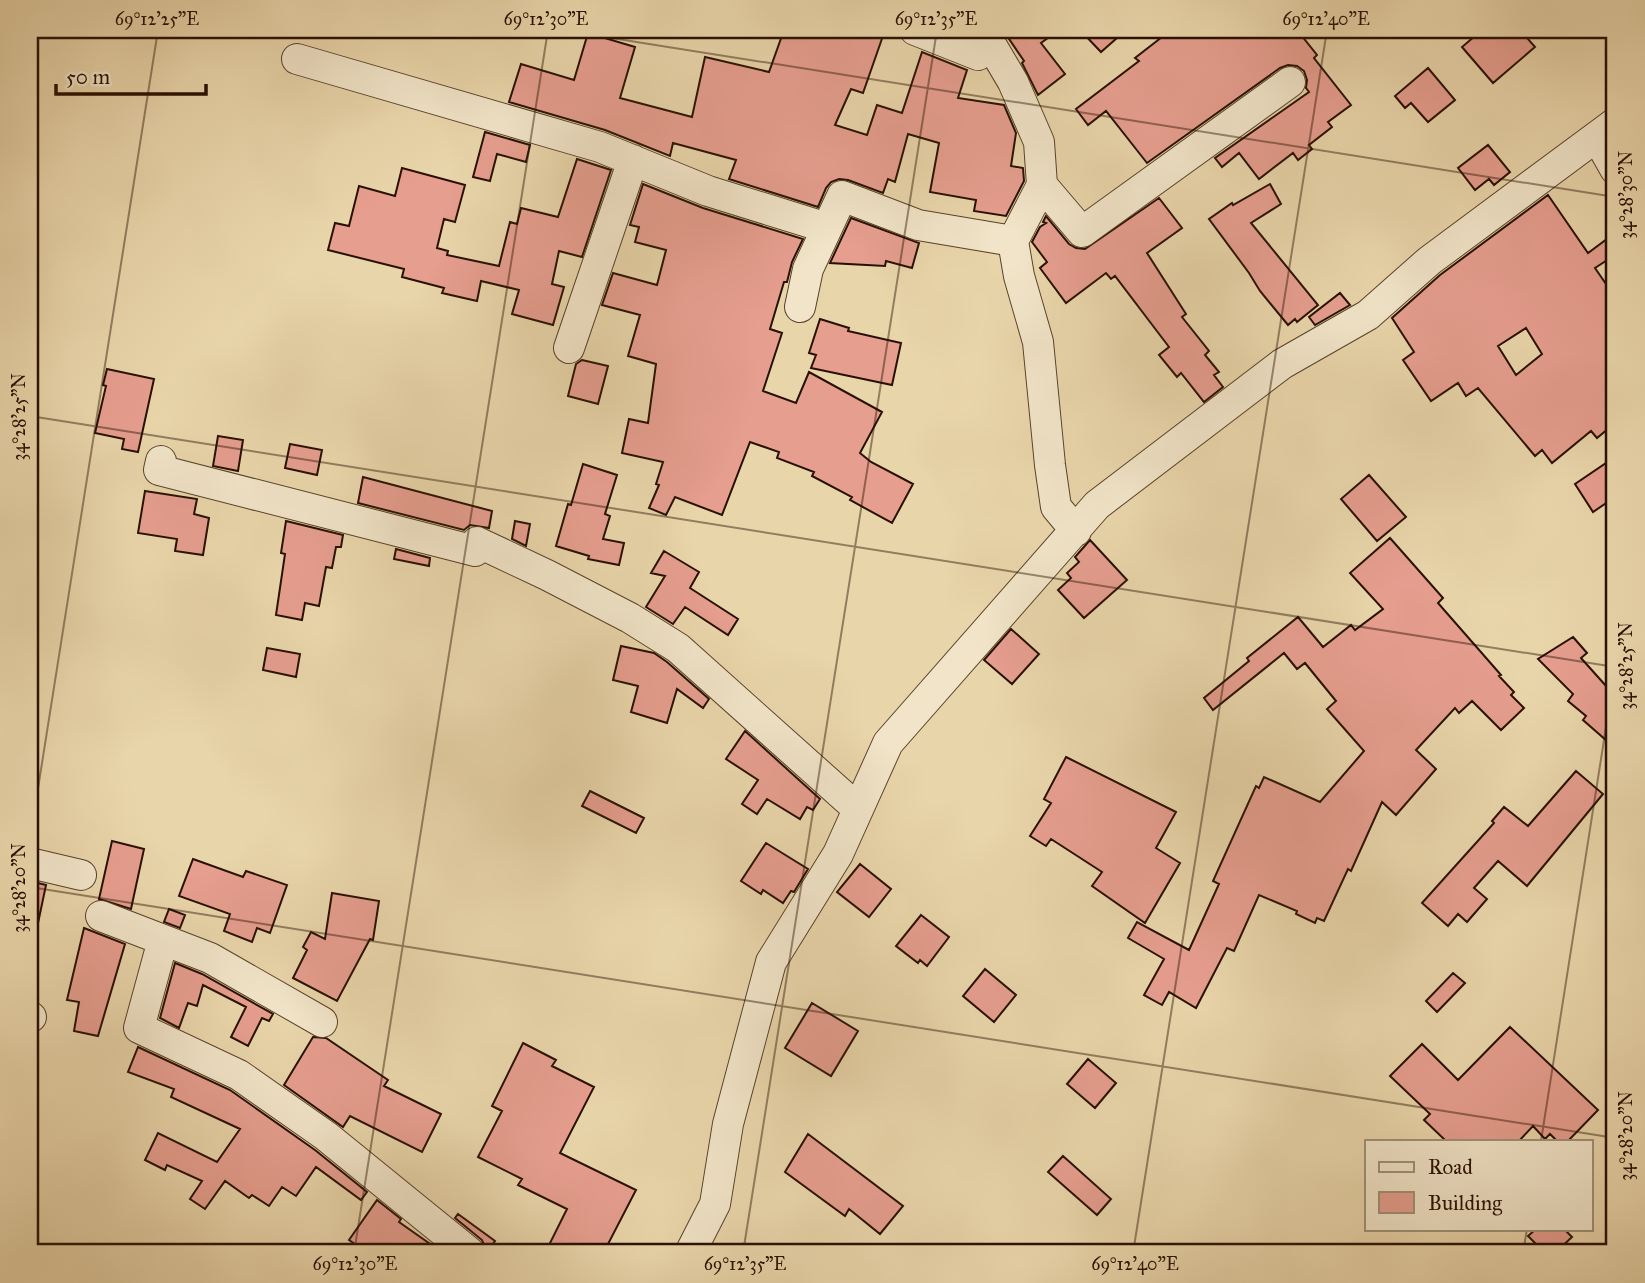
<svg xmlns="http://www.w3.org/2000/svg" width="1645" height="1283" font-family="'IM FELL Great Primer',serif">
	<rect width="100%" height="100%" fill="#e9d5aa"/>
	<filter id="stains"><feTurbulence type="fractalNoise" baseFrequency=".00286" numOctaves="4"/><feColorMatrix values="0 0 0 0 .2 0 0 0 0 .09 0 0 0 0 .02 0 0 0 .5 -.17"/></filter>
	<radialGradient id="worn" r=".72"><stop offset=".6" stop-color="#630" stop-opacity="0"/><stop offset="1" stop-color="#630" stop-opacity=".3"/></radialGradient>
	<!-- building -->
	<path fill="#e69e8f" stroke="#291100" stroke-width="2" fill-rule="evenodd" d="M784,30H885L863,93L851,89L835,125L867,135L877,105L902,113L922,52L967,70L958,98L1004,105L1016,133L1011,166L1023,168L1024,181L1006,216L974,211L976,200L930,192L939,143L908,134L895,182L888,179L883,193L848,180L839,179L831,182L826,188L818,207L729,179L736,160L673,143L670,156L605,130L509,102L521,64L574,80L588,33L635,47L620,98L692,117L705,57L769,72Z
		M1003,30H1059L1041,43L1065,74L1038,95L1022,63L1024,61Z
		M1080,30H1126L1101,52Z
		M1171,30H1297L1317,55L1314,58L1351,105L1328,122L1332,127L1309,145L1312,149L1298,160L1293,153L1259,179L1239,153L1222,167L1215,158L1309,92L1306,88L1307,80L1304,71L1297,66L1288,65L1280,68L1147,163L1106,111L1088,125L1076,109L1139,61L1135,58Z
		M1482,30H1520L1535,47L1493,83L1462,47Z
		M1428,68L1455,100L1428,122L1411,103L1405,108L1395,96Z
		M485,132L530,145L526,162L497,154L490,181L473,177Z
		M1488,145L1510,172L1494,185L1489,179L1475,190L1458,168Z
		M577,159L611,170L582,257L559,251L552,284L564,287L553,325L512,314L519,290L481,281L477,301L442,293L444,288L402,277L404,269L328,250L335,223L349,226L359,186L395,196L402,168L465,185L455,222L444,219L437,248L448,251L447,255L499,266L510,222L517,224L521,208L558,217Z
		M643,184L703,208L803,239L792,262L787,282H784L770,329L782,333L763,391L796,403L809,372L882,412L860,453L871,462L913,484L892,523L850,500L852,497L812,476L814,472L777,458L779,452L750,442L722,515L675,497L666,515L649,508L659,485L656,484L663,462L622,453L629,419L648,423L656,364L628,356L640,315L602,305L613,273L657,285L666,250L635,242L639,227L630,225Z
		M1270,184L1281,204L1251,223L1318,305L1297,322L1295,319L1288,325L1260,291L1249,273L1209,219L1232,203L1233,205Z
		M1548,195L1588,253L1615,233V255L1595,268L1615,297V423L1597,438L1591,431L1552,463L1542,450L1535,456L1478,388L1466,396L1458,383L1431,401L1403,360L1414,352L1392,318L1440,275ZM1526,328L1542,354L1516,375L1498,346Z
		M1159,198L1182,228L1147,253L1186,314L1182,317L1209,351L1205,355L1219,372L1214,375L1223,387L1204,402L1181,373L1177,377L1159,355L1169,347L1115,276L1111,279L1106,273L1066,303L1040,268L1047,262L1032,242L1040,227L1046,223L1043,222L1046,216L1069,244L1076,248L1085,249Z
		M851,218L919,243L912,268L886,261L885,266L830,263Z
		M1340,293L1350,305L1315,325L1309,317Z
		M820,319L849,328L848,331L901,343L892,385L811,368L816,355L809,353Z
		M582,360L608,366L598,404L568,396L576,364Z
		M107,369L154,379L138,452L122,449L124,439L95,433L106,386L103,385Z
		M218,436L243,440L238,471L213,466Z
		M290,444L322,450L317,475L285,468Z
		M1615,457V497L1593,512L1575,484Z
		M583,464L617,475L605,514L610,516L603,539L624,543L619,565L588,559L589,556L556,546L568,504L571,505Z
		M1369,475L1406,517L1377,541L1341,499Z
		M363,477L492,511L489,528L470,525L464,530L358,503Z
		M145,491L197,499L194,514L209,518L203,555L175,551L177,539L138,533Z
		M286,521L343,535L341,547H336L332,568L326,567L319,606L305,603L302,620L276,615L285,554L281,553Z
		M515,521L530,524L526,546L512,539Z
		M1390,538L1443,598L1438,603L1501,675L1499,676L1514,692L1511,695L1524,708L1501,730L1472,701L1459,713L1455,708L1416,750L1436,769L1396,815L1382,802L1351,871L1348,869L1324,921L1317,918L1315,923L1296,914L1297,911L1259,895L1234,951L1227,948L1196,1008L1169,992L1162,1005L1144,995L1164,959L1128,938L1137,922L1189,950L1219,884L1213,881L1256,786L1259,788L1264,777L1320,802L1364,751L1327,709L1336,701L1305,663L1297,669L1284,653L1213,710L1204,698L1249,661L1247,658L1298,617L1323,647L1351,625L1355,630L1383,609L1350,573Z
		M1090,540L1127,580L1084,618L1058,590L1071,578L1067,573L1079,562L1075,557Z
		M396,549L430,558L429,566L394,559Z
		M664,551L699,572L690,588L738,619L728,635L685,607L673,624L646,607L665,576L651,573Z
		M1011,629L1039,654L1012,684L984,660Z
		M1573,637L1587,653L1581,658L1615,696V748L1583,720L1586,716L1568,701L1573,694L1538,659Z
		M621,646L654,653L667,662L709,699L703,708L677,689L667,723L631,712L638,686L613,680Z
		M267,648L300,654L296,677L263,670Z
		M745,731L820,799L813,810L807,807L800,819L767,799L757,814L742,804L758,780L726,759Z
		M1066,757L1176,812L1156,848L1180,863L1145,923L1092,886L1102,872L1051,839L1046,846L1030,836L1051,803L1044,799Z
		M1576,771L1603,794L1527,886L1498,861L1474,888L1487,899L1467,922L1458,914L1448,926L1422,903L1494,823L1492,821L1504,807L1528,826Z
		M590,791L644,818L636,833L582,806Z
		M112,841L144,849L131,909L99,899Z
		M766,843L808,869L794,892L791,891L783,903L763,890L761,894L741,881Z
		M193,859L243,877L246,871L287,885L270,933L257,928L252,942L224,931L230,914L179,896Z
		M860,864L891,889L869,917L837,892Z
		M30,881L46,885L37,928L30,927Z
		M332,893L379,901L373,940L370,939L337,1001L293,978L307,950L303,947L311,932L325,939Z
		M169,909L185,915L180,928L164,922Z
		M921,915L949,937L927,966L920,960L918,963L896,946Z
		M84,928L125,944L98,1036L74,1031L79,1002L67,1000Z
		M175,963L202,974L273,1014L269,1021L262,1018L248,1046L231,1037L246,1007L203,985L197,1006L188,1003L179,1028L160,1018Z
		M985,969L1016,995L994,1022L963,996Z
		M1453,973L1465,983L1437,1012L1426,1001Z
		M812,1003L858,1031L831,1076L785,1048Z
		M1510,1027L1598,1110L1568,1141H1557L1550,1134L1545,1139L1533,1126L1519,1141H1446L1424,1120L1430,1114L1390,1076L1422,1044L1458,1080Z
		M313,1037L326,1038L388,1080L384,1086L441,1114L422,1152L350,1116L343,1127L284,1085Z
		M523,1043L556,1060L552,1066L594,1087L560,1153L636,1190L606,1248L600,1245L596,1253H551L555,1246L550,1243L567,1209L518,1185L522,1179L478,1157L502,1111L492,1106Z
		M138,1047L230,1090L315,1150L367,1192L361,1200L316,1167L296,1196L282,1187L269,1206L252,1195L249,1198L225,1181L205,1209L190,1199L202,1181L167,1165L165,1170L145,1160L158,1133L217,1162L240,1129L171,1097L174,1089L128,1072Z
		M1088,1059L1116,1083L1095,1108L1067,1084Z
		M808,1134L903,1206L880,1234L849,1209L845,1216L785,1172Z
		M1063,1156L1111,1199L1097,1215L1048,1172Z
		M377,1200L401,1219L399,1222L443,1253H368L349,1240Z
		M458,1214L495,1241L487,1252L482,1240L455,1218Z
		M1536,1229H1564L1572,1237L1555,1253H1545L1528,1236Z"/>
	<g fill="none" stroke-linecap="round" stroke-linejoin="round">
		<defs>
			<path id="minor" d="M915,30L978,55L990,43
				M297,59L600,147L708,191L827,228
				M1597,137L1615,169
				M1042,185L1082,232L1290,82
				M1013,241L1019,276L1038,342L1050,465L1056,507L1076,531
				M800,307L808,269L842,196L918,225L1013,241L1042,185L1039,142L1013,82L990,43L984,30
				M569,348L633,160
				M161,461L159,470L475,551L477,542L547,575L630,618L678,648L858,809
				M30,863L81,875
				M101,916L210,958L322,1022
				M163,940L139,1028L239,1075L326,1136L470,1253
				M30,1017H31
				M690,1253L715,1204L728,1124L771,962L838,854L888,743L1097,505L1282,364L1368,315L1429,261L1615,123"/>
		</defs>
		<!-- minor casing -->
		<use href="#minor" stroke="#59422a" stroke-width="32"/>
		<!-- minor -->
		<use href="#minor" stroke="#f1e4c8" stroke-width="30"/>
	</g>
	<!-- ticks -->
	<path fill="none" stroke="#291100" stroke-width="2" stroke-opacity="0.45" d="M561,30L1615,197M30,416L1615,667M30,839L158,30M30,887L1615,1138M1541,1141L1615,670M354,1253L548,30M743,1253L937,30M1133,1253L1327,30M1523,1253L1527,1229"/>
	<!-- margin -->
	<rect width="1645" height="1283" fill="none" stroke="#e9d5aa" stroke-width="77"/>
	<!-- legend -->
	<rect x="1365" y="1140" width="228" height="91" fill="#f1e4c8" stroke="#a19078" stroke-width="2"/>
	<rect x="1379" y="1162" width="35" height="10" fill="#f1e4c8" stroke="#a19078" stroke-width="2"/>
	<text x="1428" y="1174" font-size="21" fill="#291100">Road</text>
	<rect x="1379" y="1192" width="35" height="21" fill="#e69e8f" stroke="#a19078" stroke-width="2"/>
	<text x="1428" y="1210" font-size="21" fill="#291100">Building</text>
	<!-- scale -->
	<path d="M56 84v10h150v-10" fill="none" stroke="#291100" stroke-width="3.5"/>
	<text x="66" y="84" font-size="21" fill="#291100" stroke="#f1e4c8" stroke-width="5" paint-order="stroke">50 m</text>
	<rect x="38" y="38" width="1568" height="1206" fill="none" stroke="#291100" stroke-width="2.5"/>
	<g font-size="18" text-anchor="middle" fill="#291100">
		<text x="157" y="25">69°12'25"E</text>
		<text x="546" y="25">69°12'30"E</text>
		<text x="936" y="25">69°12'35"E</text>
		<text x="1326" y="25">69°12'40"E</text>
		<text transform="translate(1626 195) rotate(-90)" y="6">34°28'30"N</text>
		<text transform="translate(19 417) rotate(-90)" y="6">34°28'25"N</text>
		<text transform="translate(1626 666) rotate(-90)" y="6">34°28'25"N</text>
		<text transform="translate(19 888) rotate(-90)" y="6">34°28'20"N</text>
		<text transform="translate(1626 1136) rotate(-90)" y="6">34°28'20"N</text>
		<text x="355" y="1270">69°12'30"E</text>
		<text x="745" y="1270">69°12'35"E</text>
		<text x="1135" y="1270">69°12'40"E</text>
	</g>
	<rect width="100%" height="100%" filter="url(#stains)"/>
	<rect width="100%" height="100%" fill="url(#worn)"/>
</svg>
